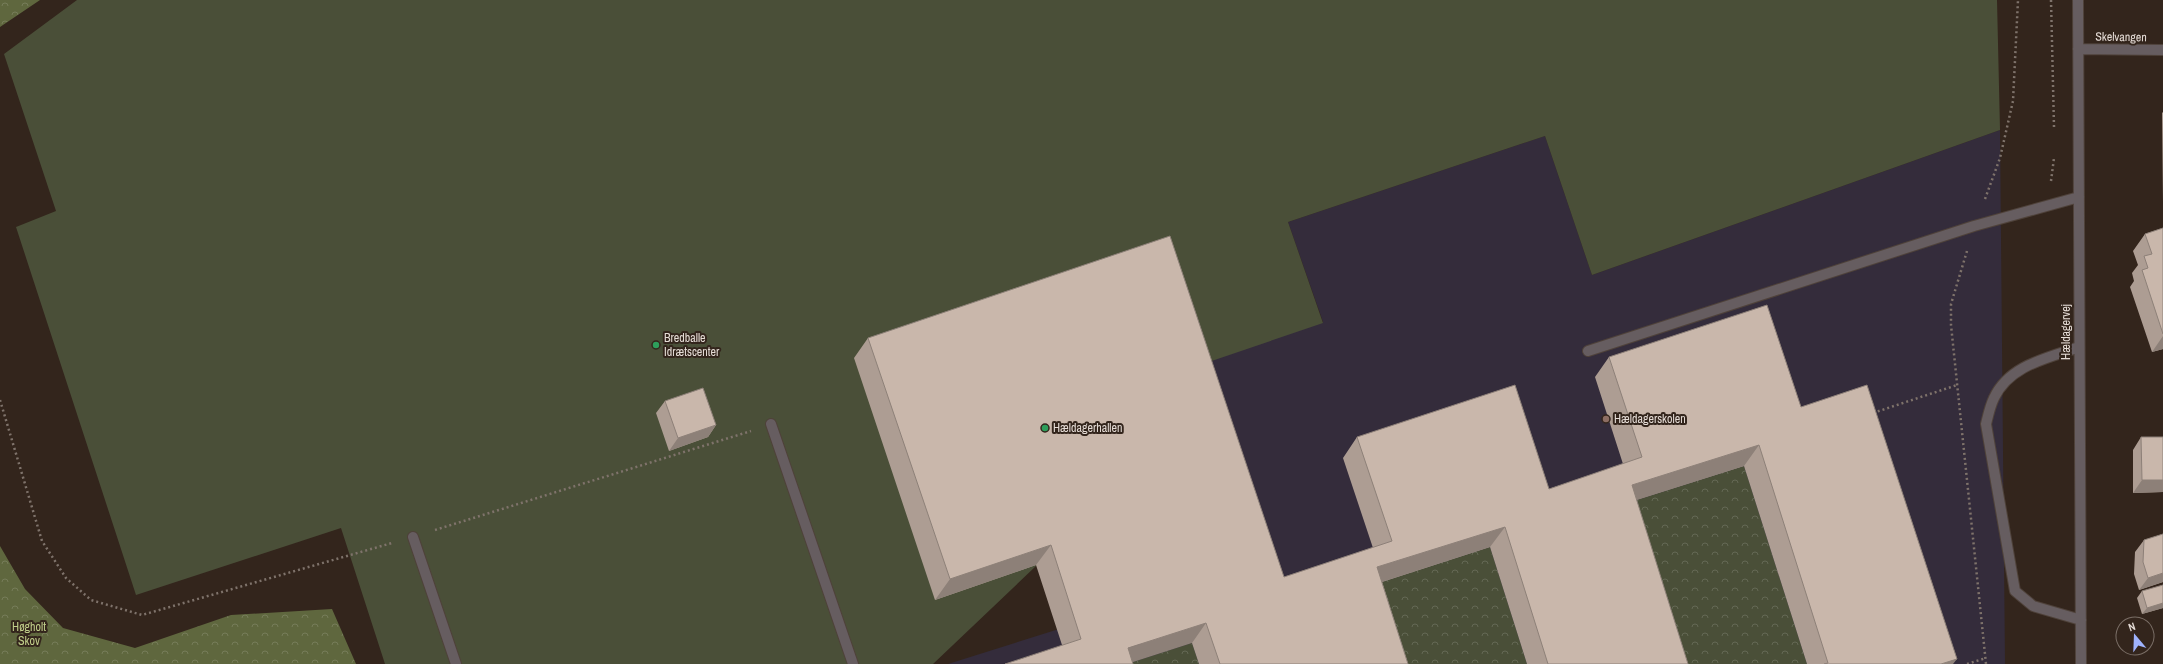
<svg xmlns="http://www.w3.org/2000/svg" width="2163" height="664" font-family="'Archivo Narrow',sans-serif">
	<defs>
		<pattern id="forest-crowns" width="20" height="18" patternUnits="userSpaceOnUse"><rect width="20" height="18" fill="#5f673e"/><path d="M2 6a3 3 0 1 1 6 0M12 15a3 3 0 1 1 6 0" fill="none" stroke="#767c59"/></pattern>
		<pattern id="park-crowns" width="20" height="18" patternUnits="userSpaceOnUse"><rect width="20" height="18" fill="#4a4f38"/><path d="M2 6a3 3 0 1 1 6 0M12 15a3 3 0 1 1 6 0" fill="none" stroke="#646854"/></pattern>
	</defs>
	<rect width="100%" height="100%" fill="#33251c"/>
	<!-- education -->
	<path fill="#342c3b" d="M2000,130L2005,664H948L1059,629L1191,367L1323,322L1288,222L1545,136L1592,275Z"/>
	<!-- forest -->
	<path fill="url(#forest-crowns)" d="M0,0H40L0,27Z
		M0,546L25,589L63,628L135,648L231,615L332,609L356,664H0Z"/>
	<!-- park -->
	<path fill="url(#park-crowns)" d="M1744,466L1807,664H1668L1618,506Z
		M1490,547L1527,664H1387L1363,588Z
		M1192,643L1199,664H1127Z"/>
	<!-- pitch -->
	<path fill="#4a4f38" d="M77,0H1997L2000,130L1592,275L1545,136L1288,222L1323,323L1191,368L1036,566L933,664H385L341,528L136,595L16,227L56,211L4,54Z"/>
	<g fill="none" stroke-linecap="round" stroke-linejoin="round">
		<defs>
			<path id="minor" d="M2078,0L2081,664
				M2078,49L2163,50
				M2079,347C2048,358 2009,365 1994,398C1990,406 1988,416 1986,424L2015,591L2033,606L2081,620
				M1588,351L1974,226L2079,197
				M771,424L853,664
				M413,537L456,664"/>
		</defs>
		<!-- minor casing -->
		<use href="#minor" stroke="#4f423a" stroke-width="12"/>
		<!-- path -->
		<path stroke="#7f736b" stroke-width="2.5" stroke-dasharray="2 3" stroke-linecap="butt" d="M2051,0L2054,127
			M2051,181L2054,158
			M1985,199L2000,158L2013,101L2018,0
			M1967,251L1951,304V325L1986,664
			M0,400L42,541L66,578L91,600L142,615L392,543
			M1873,413L1957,385
			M435,530L751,431
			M1967,664L1986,658"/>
		<!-- minor -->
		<use href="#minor" stroke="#665d60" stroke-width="10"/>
	</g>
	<!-- wall -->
	<path fill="#ad9d93" d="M2163,112V202L2162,113Z
		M2163,228V349L2152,352L2130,287L2134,281L2132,273L2138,265L2133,251L2145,234Z
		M868,338L1284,577L1373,548L1343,458L1357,437L1549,489L1623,464L1595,377L1609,357L1801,407L1953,664H1807L1744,466L1636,500L1688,664H1527L1490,547L1382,582L1408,664H1199L1192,643L1062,645L1036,565L935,600L854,358Z
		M665,401L716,425L708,437L669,451L656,413Z
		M2141,437H2163V492L2133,493V450Z
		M2163,534V582L2139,590L2134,574L2135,552L2144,540Z
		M2163,585V608L2142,614L2137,598L2142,591Z"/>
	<!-- shaded-wall -->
	<path fill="#8d8078" d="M2163,336V349L2152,352Z
		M716,425L708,437L669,451L678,438Z
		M1759,445L1744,466L1618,506L1632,485Z
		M2142,480H2163V492L2133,493Z
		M1505,527L1490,547L1363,588L1377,567Z
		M1051,545L1036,565L935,600L950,579Z
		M2163,573V582L2139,590L2148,578Z
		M2163,603V608L2142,614L2147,608Z
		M1206,623L1192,643L1127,664L1128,648Z
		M1957,659L1953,664H1941Z"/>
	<!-- building -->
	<path fill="#c9b7ab" stroke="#8d8078" d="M2163,228V334L2142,270L2148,268L2144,256L2152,254L2145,234Z
		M1170,236L1284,577L1392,541L1357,437L1515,385L1549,489L1642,457L1609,357L1767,305L1801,407L1867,385L1957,659L1941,664H1824L1828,663L1759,445L1632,485L1688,664H1548L1505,527L1377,567L1408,664H1220L1206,623L1128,648L1133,664H1005L1081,639L1051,545L950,579L868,338Z
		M703,388L716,425L678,438L665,401Z
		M2141,437H2163V480H2142Z
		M2163,534V573L2148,578L2143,562L2144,540Z
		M2163,585V603L2147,608L2142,591Z"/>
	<!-- markers -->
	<g fill="#2e9e5b" stroke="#33251c" stroke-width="1.5">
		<circle cx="656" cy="345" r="4"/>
		<circle cx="1045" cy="428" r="4"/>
	</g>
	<circle fill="#8d6e63" stroke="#33251c" stroke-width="1.5" cx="1606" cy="419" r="4"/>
	<g text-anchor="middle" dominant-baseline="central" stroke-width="4" stroke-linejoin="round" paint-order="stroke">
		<!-- street labels -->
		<g font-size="12" fill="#e5dcd6" stroke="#33251c">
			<text transform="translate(2121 37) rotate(1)">Skelvangen</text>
			<text transform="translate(2066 332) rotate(-90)">Hældagervej</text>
		</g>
		<!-- poi labels -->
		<g font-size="12" fill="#e5dcd6" stroke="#33251c" text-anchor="start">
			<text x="664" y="338">Bredballe<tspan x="664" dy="14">Idrætscenter</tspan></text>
			<text x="1614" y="419">Hældagerskolen</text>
			<text x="1053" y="428">Hældagerhallen</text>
		</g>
		<!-- park labels -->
		<g font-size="12" fill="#c0ce8a" stroke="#33251c">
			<text x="29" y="627">Høgholt<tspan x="29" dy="14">Skov</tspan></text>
		</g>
	</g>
	<!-- north arrow -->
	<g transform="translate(2135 636) rotate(341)"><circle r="19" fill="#33251c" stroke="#7a6e66"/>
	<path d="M0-3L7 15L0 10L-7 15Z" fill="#9fb3fd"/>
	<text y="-6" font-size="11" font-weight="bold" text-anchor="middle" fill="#e5dcd6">N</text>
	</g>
</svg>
